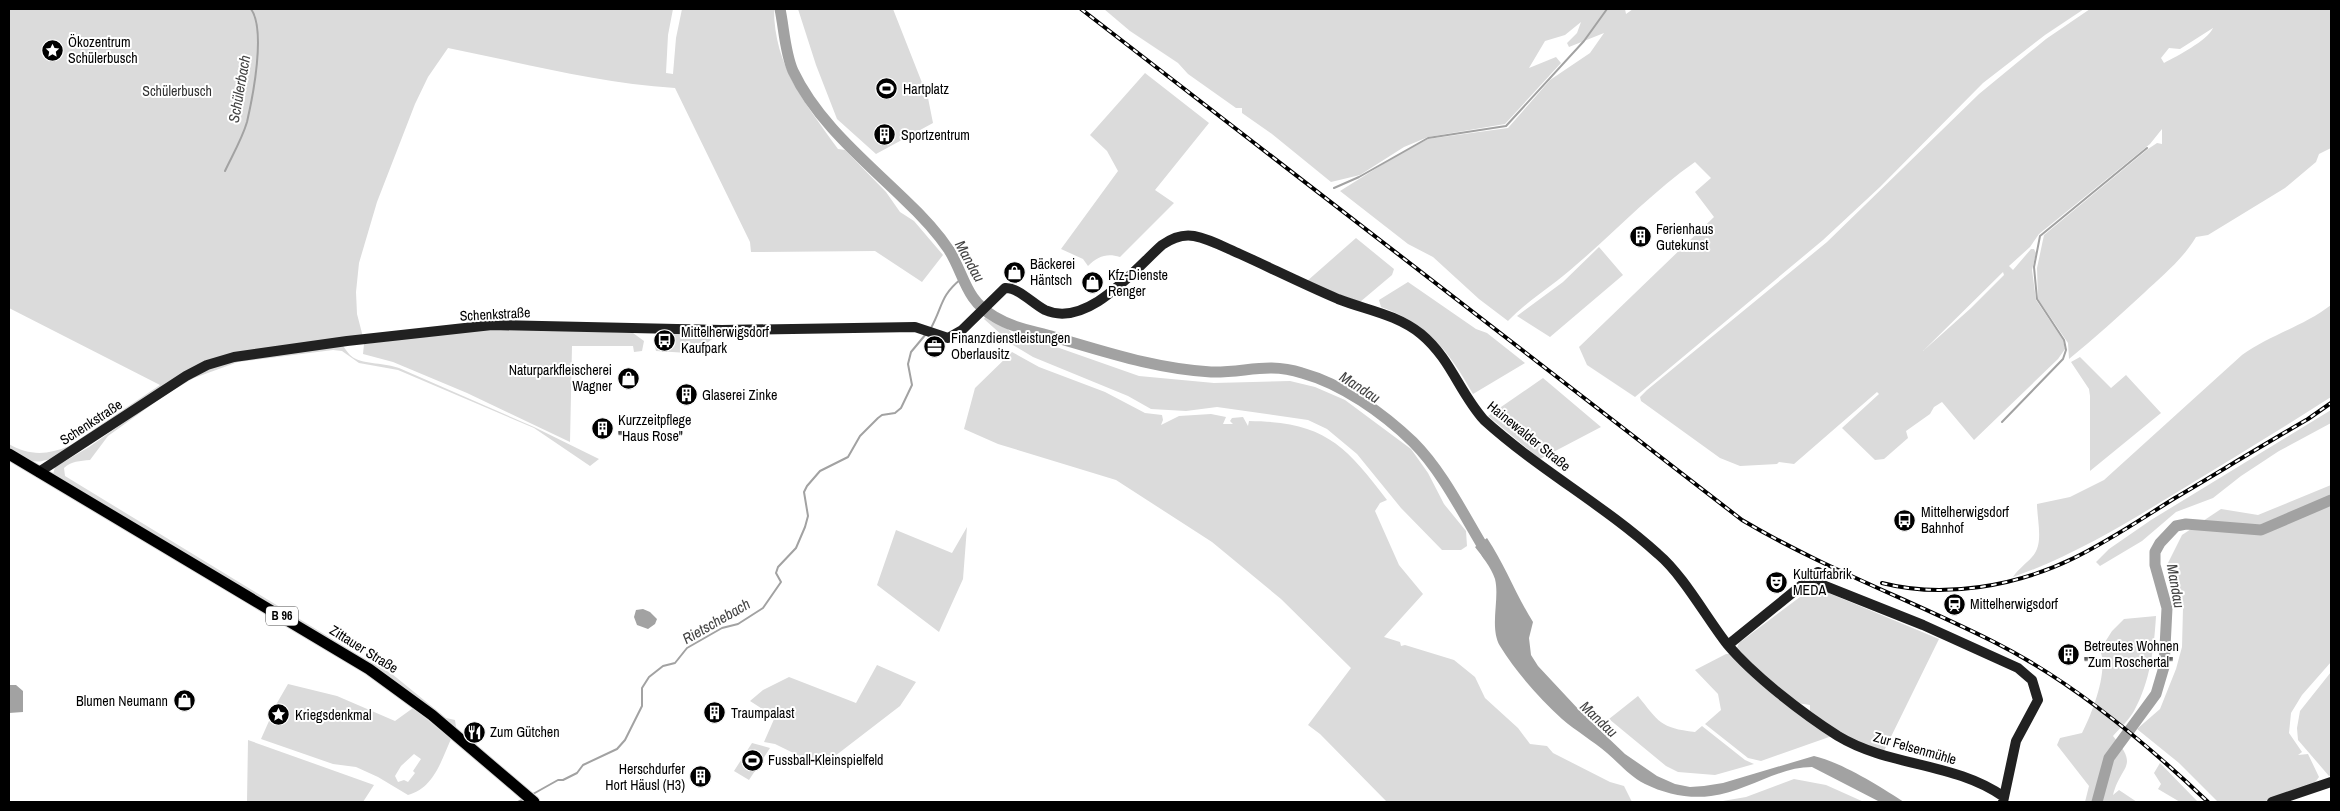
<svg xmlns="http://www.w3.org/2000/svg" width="2340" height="811" font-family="'Archivo Narrow',sans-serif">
	<rect width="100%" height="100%" fill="#fff"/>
	<!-- green -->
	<path fill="#dbdbdb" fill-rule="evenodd" d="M9,9H673L668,35L666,73L673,74L676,38L682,9H774C774,67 806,104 838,149L845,150L886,192L900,212L914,221L943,255L922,282L875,251L751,252L750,242L675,88C598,83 523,63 448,48L428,77L415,104L377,202L359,263L356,292L357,314L363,337L234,354L62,455C33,465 34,464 9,449V444C29,456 48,455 69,446L160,385L9,308Z
		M798,9H893L928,98L933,123L876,154L837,119L816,65Z
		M1104,9H1625L1626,14L1633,9H2084L2045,35L1983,83L1880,187L1823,240L1635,397L1587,365L1579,347L1714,217L1695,192L1711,178L1695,162C1652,192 1616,231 1576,265C1554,285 1528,300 1508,321L1479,299L1433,257L1408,244L1340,191L1396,156L1428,139L1508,128L1550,80L1590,53L1604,33L1569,47L1567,43L1577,33L1581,22L1565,35L1545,41L1529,68L1556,57L1561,63L1505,124L1428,137L1404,147L1360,175L1331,182L1272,134L1242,113V108H1236L1188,74L1178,63L1130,31Z
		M2090,9H2331V148L2319,154L2316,162L2285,188L2208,235L2196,237C2183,259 2162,276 2144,293C2119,316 2095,338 2069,359L2068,343L2038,299L2037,268L2044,235L2148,149L2157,143L2162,144V129L2150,144L2039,234L2030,247L2009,266L2013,270L2031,249H2034L2036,253L2032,270L2036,300L2063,340L2065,349L2058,359L1974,440L1942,402L1934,407L1930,414L1906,431L1908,438L1884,459L1875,460L1842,428L1879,394L1877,392L1794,464L1779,462L1777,464L1740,466L1720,458L1641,401L1640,397L1647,390L1827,242L1979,94L2046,39ZM2213,28C2207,41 2177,56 2164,63L2161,58L2169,48L2180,49ZM2003,272L2004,275L1971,308L1923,351Z
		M1145,73L1209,123L1155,190L1174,203L1120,257C1107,253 1098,256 1088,266L1083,259L1061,249L1118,171L1107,151L1090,135Z
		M1356,238L1394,269L1392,275L1360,302L1306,282Z
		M1599,247L1623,275L1550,337L1517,316L1563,282Z
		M1408,282L1476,329L1487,333L1525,363L1473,394C1448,350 1428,324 1381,307L1379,300Z
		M2331,305V397C2281,429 2230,460 2179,491C2125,524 2073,556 2013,577C2019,568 2031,560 2035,553C2043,541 2037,518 2037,504L2070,497L2104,480L2242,355C2270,335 2304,326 2331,305Z
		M986,316L1008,329L1020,343L1028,337L1139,376L1214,383L1290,381L1315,387L1345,400L1411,449L1428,473L1444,504L1466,531L1467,546L1461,550H1442L1401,508L1357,454L1327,429L1308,420L1217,407L1186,411L1151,409L1128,396L1033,357L1013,345L984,319Z
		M492,328L633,333L644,341L642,351L634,352L633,346H572L570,442L467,393L393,362L363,354L364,344Z
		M666,333H718C712,343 697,346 688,353L656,351L654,343Z
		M343,346C346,350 350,356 354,358C364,364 386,363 399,368L534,427L599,459L590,466L534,428L398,370L359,363L342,351L333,350L238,362L194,378L168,393L108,436L90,460C80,461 71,461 64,468L65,476L360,656L392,674L446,718L455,720L456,727H452L53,474L55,467L89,447L192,375L237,359Z
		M1012,352L1039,367L1105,392L1145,413L1162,415L1163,420L1161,425L1179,416L1211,414L1226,417L1223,424H1233L1230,421L1232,418L1243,417L1248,426L1249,421C1323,422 1344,443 1387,500L1380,503L1375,511L1399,565L1423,594L1384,637L1400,642L1401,646L1405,645L1454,660L1475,677L1485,698L1518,728L1530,744L1547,746L1553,753L1610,782L1624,786L1632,802H1387L1320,734L1308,725L1351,668L1281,599L1212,542L1116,480L998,444L964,429L975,388Z
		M2080,357L2111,388L2126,375L2161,413L2090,471V396L2089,389L2071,362Z
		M1543,378L1601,427L1540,459L1488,416Z
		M2331,410V423L2279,451L2241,476L2213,498L2176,512L2142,541L2100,566L2096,562L2109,549L2151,520Z
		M2331,485V662L2302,695L2291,713L2289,733L2302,752L2298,755L2308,754L2319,777L2313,785L2263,802H2218L2179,763L2137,729L2160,709L2176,669L2182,647L2183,608L2168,563L2182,535L2221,509L2258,515Z
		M967,527L963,579L939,632L877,585L896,530L952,553Z
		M1813,589H1819L1939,639L1883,753L1844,736L1810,713V705L1797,703L1740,653L1737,648L1739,643L1808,591Z
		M2156,616C2154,649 2150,682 2134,711C2129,720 2120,728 2113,736C2140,768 2121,764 2113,795L2119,790L2137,802H2085L2089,786L2057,745L2060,738L2082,733C2092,714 2109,670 2100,650L2112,631L2124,619Z
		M1726,654H1733L1832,736L1761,761L1748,758L1705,724L1721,710L1718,694L1695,670Z
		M877,665L916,682L900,706L835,756L824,768L775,744L764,742L775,717L750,701L763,690L789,677L856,703Z
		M2331,672V775L2329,776L2298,740L2297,728L2300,711Z
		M288,684L337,696L395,721L413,708L451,739C441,761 434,788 408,795L378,777L356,767L333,764L261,739L277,703ZM414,754L421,759L413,771L415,773L408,782L404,780L398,782L395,776L401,766Z
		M1638,696C1659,722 1660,728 1695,732L1702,726L1745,760L1754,764L1715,775L1678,772L1666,766L1609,719Z
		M248,740L374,785L363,802H247Z
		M752,743L770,748L749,780L734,771Z
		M2160,763L2198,802H2180L2158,789L2161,784L2154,773Z
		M1794,779L1826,785L1864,802H1717L1746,797Z"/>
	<!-- water -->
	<path fill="#a2a2a2" d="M1487,538C1505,565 1516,595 1533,622L1529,638L1531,655L1538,666L1580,711L1625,754L1657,776L1675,784L1690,787L1704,786L1723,783L1814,756C1841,762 1881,787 1904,802H1880L1812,767C1777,767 1746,792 1711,796C1689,799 1665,794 1645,784C1629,776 1620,764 1607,753C1593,741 1576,731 1562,719C1539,698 1516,672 1500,646C1489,627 1500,599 1495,579C1491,567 1482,556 1475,547Z
		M643,609L650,612L657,619L655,624L648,629L637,625L634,617L636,610Z
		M9,685H16L23,691V712L9,713Z"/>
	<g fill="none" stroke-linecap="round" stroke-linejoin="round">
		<!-- stream -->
		<path stroke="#a2a2a2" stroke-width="2" d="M225,171C232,156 242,139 247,122C253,96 266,30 251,9
			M1334,188L1359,177L1428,138L1506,126L1584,41L1607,9
			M931,328C943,306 940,296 961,279
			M2002,422L2063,359L2066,350L2064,340L2037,299L2034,267L2040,236L2147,148
			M533,794L558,780H563L577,773L583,765L617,749L625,740L642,706V688L649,677L663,666L675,663L687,648L722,628L738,624L763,608L781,582L776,573L778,567L796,548L805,527L808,516L804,492L807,486L820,471L848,457L860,436L878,418L882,415L895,413L901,408L912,385L908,364L911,352L926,334
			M518,802L524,799"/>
		<!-- river -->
		<path stroke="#a2a2a2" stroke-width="11" d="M780,9C784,28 785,53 793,71C817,122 864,160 904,199C920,214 937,232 949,250C965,276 965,300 995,317C1013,328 1034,331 1054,337C1106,352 1156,369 1211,372C1245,373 1267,362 1302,373C1342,384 1383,413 1413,442C1444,473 1465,518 1488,555
			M2097,802L2109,758L2156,694L2164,667L2167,608L2155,565V552L2160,543L2176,526L2186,524L2261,530L2331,500"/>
		<defs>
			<path id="primary" d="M9,454L369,669L432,715L534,802"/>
		</defs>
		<!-- primary casing -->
		<use href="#primary" stroke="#dbdbdb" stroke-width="13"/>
		<!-- secondary -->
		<path stroke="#212121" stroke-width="10" d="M39,472L186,376L207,365L234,357L347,341L492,325L722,330L915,327L948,338L962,330L1005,288C1018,287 1033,304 1045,310C1087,329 1134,270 1162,245C1172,238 1183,234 1194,236C1210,239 1226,248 1240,254C1273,269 1305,285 1338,299C1366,310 1396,314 1421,334C1451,359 1459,392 1484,420C1538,469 1604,505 1658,554C1683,575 1706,617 1727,644C1754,676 1802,713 1838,736C1889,767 1955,762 2004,797
			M1810,580L1923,625L2018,668L2032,680L2038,700L2016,741L2003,802
			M1728,645L1818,572
			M2272,802L2331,782"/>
		<!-- primary -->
		<use href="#primary" stroke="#000" stroke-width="11"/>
		<defs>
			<path id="rail" d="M1081,9L1742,520C1823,568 1911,600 1994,642C2072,681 2145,742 2208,802
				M1882,583C1944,599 2017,586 2074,558C2109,541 2141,519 2175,498C2219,472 2263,445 2308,419L2331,403"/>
		</defs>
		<!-- rail casing -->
		<use href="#rail" stroke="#000" stroke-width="4"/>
		<!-- rail -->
		<use href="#rail" stroke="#fff" stroke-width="2" stroke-dasharray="5.5" stroke-linecap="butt"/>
	</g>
	<!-- icons -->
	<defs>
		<symbol id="sight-disc" viewBox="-11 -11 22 22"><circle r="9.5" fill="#000" stroke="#fff"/><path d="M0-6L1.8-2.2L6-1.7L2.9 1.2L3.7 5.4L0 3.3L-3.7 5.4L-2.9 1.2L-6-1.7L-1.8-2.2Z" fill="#fff"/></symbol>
		<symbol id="stadium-disc" viewBox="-11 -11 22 22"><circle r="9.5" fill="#000" stroke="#fff"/><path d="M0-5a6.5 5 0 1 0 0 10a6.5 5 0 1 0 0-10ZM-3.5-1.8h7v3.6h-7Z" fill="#fff"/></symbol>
		<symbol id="building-disc" viewBox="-11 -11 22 22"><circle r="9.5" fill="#000" stroke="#fff"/><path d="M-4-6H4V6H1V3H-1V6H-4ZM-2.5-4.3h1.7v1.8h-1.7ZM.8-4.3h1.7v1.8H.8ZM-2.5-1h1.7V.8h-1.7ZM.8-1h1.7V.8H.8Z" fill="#fff"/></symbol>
		<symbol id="shop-disc" viewBox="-11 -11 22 22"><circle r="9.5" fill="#000" stroke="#fff"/><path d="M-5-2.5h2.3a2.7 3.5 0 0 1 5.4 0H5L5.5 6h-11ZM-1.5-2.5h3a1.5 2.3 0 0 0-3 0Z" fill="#fff"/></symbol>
		<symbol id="bus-disc" viewBox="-11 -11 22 22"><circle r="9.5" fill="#000" stroke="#fff"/><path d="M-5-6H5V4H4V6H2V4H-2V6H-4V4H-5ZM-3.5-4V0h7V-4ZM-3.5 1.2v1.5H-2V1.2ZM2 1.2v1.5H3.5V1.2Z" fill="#fff"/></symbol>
		<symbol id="office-disc" viewBox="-11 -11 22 22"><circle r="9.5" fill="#000" stroke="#fff"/><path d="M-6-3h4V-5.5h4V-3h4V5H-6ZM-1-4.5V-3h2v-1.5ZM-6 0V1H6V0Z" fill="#fff"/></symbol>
		<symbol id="theatre-disc" viewBox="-11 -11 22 22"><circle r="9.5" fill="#000" stroke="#fff"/><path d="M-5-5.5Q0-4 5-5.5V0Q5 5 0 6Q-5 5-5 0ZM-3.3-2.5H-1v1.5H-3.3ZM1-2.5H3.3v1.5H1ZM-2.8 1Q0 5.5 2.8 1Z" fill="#fff"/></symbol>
		<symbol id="station-disc" viewBox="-11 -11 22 22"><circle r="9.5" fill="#000" stroke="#fff"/><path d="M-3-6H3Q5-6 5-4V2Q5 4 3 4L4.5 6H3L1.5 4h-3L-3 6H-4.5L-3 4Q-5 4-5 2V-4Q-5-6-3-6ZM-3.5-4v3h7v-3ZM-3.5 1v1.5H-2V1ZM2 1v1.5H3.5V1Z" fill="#fff"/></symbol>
		<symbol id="restaurant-disc" viewBox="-11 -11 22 22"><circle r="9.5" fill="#000" stroke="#fff"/><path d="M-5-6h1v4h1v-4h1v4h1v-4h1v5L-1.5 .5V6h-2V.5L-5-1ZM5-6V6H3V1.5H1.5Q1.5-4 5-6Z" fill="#fff"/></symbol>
	</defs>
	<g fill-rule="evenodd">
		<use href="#sight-disc" x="40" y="38" width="25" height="25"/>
		<use href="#stadium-disc" x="874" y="76" width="25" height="25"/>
		<use href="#building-disc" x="872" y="122" width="25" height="25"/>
		<use href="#building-disc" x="1628" y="224" width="25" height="25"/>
		<use href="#shop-disc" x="1002" y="260" width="25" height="25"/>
		<use href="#shop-disc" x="1080" y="270" width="25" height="25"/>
		<use href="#bus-disc" x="652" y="328" width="25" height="25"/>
		<use href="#office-disc" x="922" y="334" width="25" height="25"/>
		<use href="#shop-disc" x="616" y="366" width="25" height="25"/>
		<use href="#building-disc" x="674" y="382" width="25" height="25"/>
		<use href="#building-disc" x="590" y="416" width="25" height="25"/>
		<use href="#bus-disc" x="1892" y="508" width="25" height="25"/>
		<use href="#theatre-disc" x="1764" y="570" width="25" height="25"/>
		<use href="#station-disc" x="1942" y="592" width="25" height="25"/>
		<use href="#building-disc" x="2056" y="642" width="25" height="25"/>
		<use href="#shop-disc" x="172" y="688" width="25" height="25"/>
		<use href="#building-disc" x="702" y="700" width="25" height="25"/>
		<use href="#sight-disc" x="266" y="702" width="25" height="25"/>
		<use href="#restaurant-disc" x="462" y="720" width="25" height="25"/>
		<use href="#stadium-disc" x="740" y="748" width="25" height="25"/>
		<use href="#building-disc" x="688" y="764" width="25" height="25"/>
	</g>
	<g text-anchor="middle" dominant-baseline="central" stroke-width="4" stroke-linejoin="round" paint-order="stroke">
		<!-- shield labels -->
		<rect fill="#fff" stroke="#4c4c4c" stroke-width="1" x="266" y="606.5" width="32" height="19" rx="4"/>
		<g font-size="12" font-weight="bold" fill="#000">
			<text x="282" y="616">B 96</text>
		</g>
		<!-- poi labels -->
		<g font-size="14" fill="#000" stroke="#fff" text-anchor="start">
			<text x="68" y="42">Ökozentrum<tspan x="68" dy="16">Schülerbusch</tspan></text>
			<text x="903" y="89">Hartplatz</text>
			<text x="901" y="135">Sportzentrum</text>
			<text x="1656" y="229">Ferienhaus<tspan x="1656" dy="16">Gutekunst</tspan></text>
			<text x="1030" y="264">Bäckerei<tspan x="1030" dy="16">Häntsch</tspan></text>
			<text x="1108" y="275">Kfz-Dienste<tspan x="1108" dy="16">Renger</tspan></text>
			<text x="681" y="332">Mittelherwigsdorf<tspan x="681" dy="16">Kaufpark</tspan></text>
			<text x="951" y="338">Finanzdienstleistungen<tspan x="951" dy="16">Oberlausitz</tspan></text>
			<text x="612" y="370" text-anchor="end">Naturparkfleischerei<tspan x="612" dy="16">Wagner</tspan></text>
			<text x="702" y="395">Glaserei Zinke</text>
			<text x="618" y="420">Kurzzeitpflege<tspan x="618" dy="16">"Haus Rose"</tspan></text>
			<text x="1921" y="512">Mittelherwigsdorf<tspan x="1921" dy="16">Bahnhof</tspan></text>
			<text x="1793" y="574">Kulturfabrik<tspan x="1793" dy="16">MEDA</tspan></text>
			<text x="1970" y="604">Mittelherwigsdorf</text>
			<text x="2084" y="646">Betreutes Wohnen<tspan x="2084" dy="16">"Zum Roschertal"</tspan></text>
			<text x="168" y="701" text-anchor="end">Blumen Neumann</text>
			<text x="731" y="713">Traumpalast</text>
			<text x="295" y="715">Kriegsdenkmal</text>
			<text x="490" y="732">Zum Gütchen</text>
			<text x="768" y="760">Fussball-Kleinspielfeld</text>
			<text x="685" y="769" text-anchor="end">Herschdurfer<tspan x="685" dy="16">Hort Häusl (H3)</tspan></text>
		</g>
		<!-- park labels -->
		<g font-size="14" fill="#323232" stroke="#fff">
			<text x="177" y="91">Schülerbusch</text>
		</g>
		<!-- street labels -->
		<g font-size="14" fill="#000" stroke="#fff">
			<text transform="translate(495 314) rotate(-3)">Schenkstraße</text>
			<text transform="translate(91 422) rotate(-33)">Schenkstraße</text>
			<text transform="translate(1529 436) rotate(39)">Hainewalder Straße</text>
			<text transform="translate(364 649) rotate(32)">Zittauer Straße</text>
			<text transform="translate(1915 748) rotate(16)">Zur Felsenmühle</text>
		</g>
		<!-- water labels -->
		<g font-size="15" font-style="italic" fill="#434343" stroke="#fff">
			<text transform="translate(239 89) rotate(-80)">Schülerbach</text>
			<text transform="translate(970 261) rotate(61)">Mandau</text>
			<text transform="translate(1360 387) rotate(33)">Mandau</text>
			<text transform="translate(2176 586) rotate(80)">Mandau</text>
			<text transform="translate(716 621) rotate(-30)">Rietschebach</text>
			<text transform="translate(1599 719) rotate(43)">Mandau</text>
		</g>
	</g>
	<!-- border -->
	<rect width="2340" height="811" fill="none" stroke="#000000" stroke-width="20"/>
</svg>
